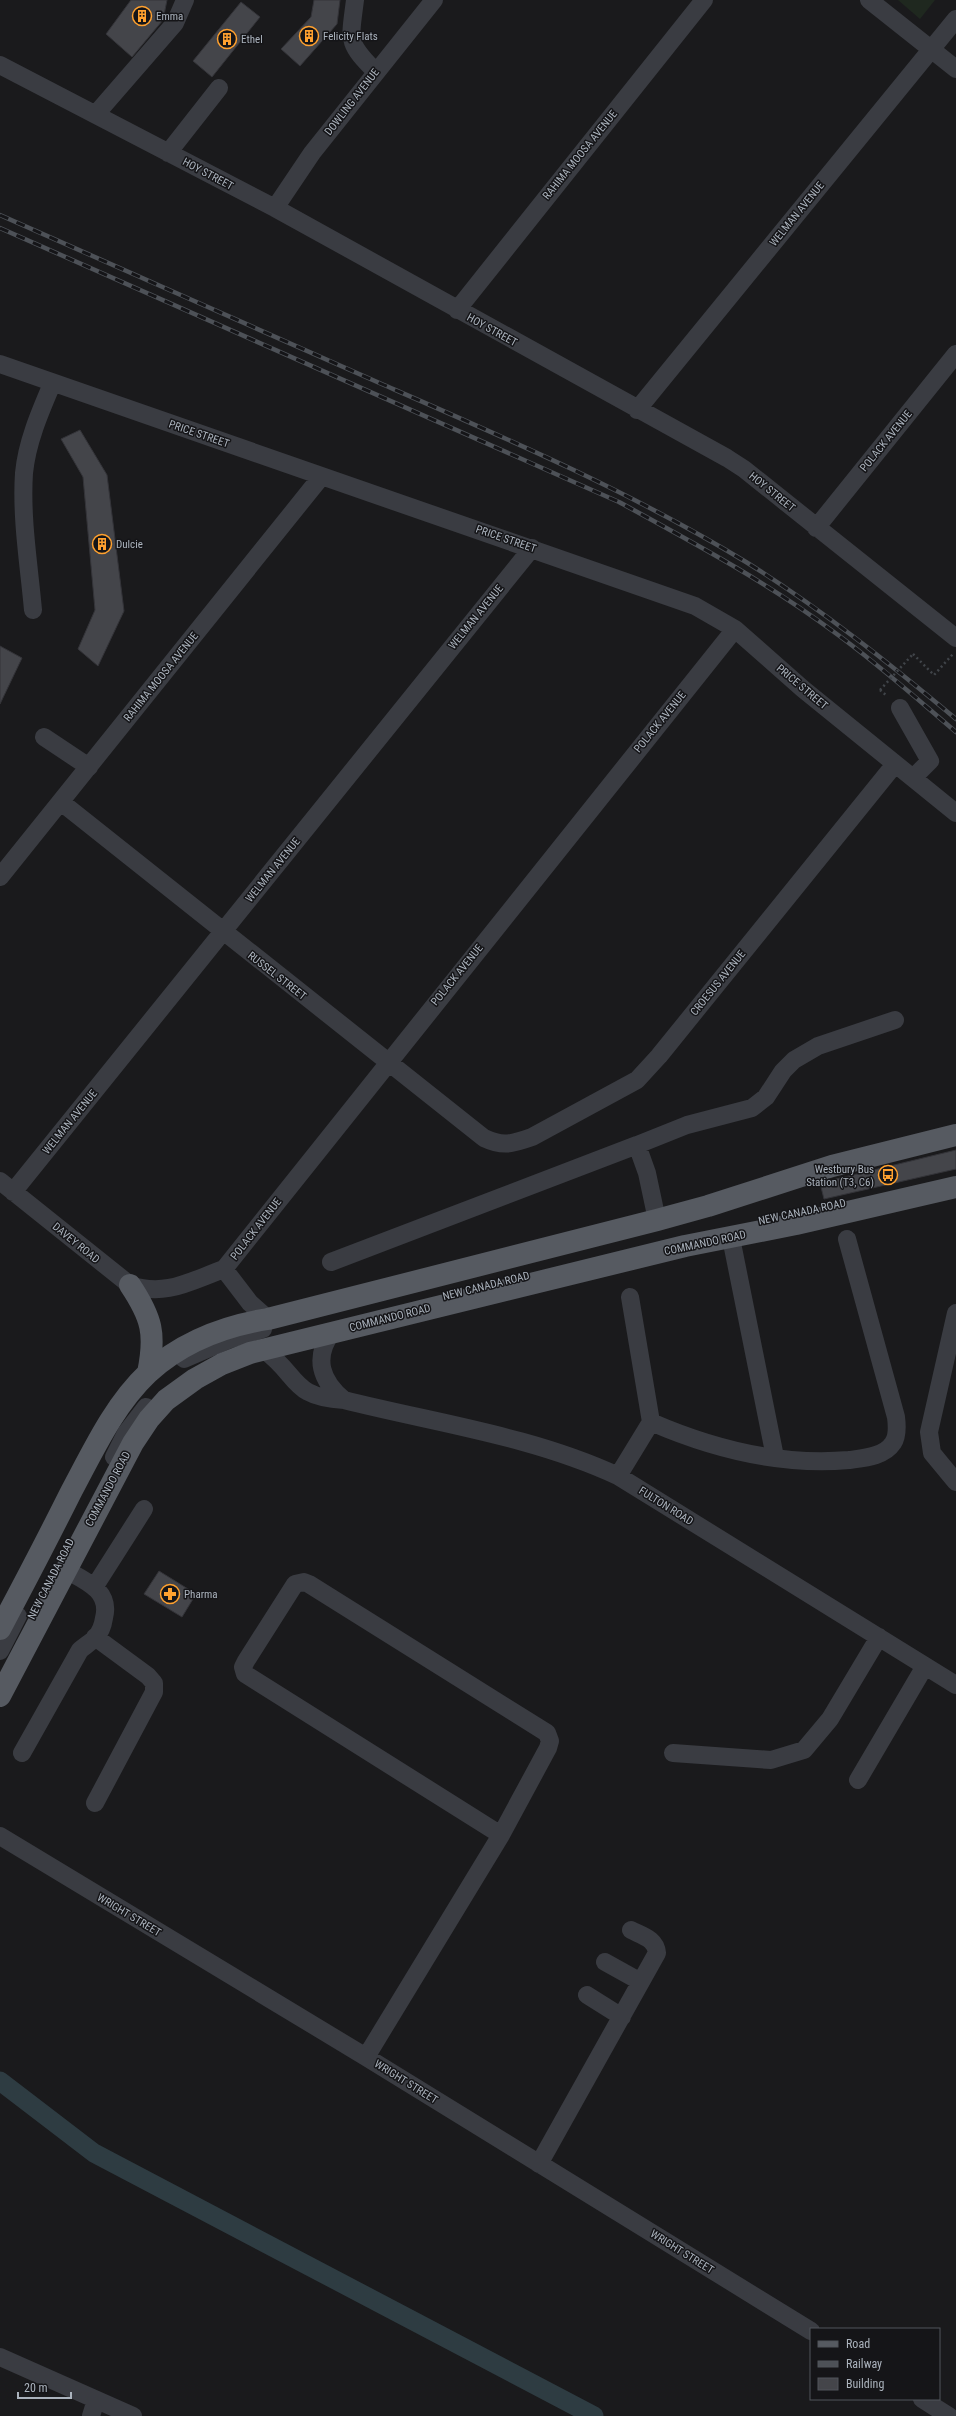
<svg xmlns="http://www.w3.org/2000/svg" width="956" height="2416" font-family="'Roboto Condensed',sans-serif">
	<rect width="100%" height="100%" fill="#1a1a1c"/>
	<!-- green -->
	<path fill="#1f281f" d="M898,0H935L920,19Z"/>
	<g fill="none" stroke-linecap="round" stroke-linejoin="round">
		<!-- canal -->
		<path stroke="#2e3c42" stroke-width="19" d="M0,2081L94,2153L594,2416"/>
	</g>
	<!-- building -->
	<path fill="#44454a" stroke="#343439" d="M131,0H167L163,20L132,57L106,34Z
		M314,0H340L337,24L300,66L281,49L311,17Z
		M241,2L260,17L212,77L193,61Z
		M80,430L107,475L124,611L98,666L78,649L95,610L83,477L61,439Z
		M0,646L22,658L0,704Z
		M956,1150V1169L824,1199L820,1183Z
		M159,1571L196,1594L182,1617L144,1594Z"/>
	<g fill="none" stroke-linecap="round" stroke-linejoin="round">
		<!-- path -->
		<path stroke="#404449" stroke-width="2.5" stroke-dasharray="2 3" stroke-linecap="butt" d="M913,654L934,675L953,654
			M880,690L887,696"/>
		<!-- minor -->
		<path stroke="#3a3c42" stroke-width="18" d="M355,0C350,41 346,42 376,72
			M869,0L956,69
			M0,65L275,208L727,458L744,469L956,638
			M96,114L175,23L185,0
			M168,153L219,88
			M275,208L312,153L434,0
			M457,310L704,0
			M0,364L695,606L735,629L803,689L956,813
			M637,410L956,19
			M816,528L956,354
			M33,610C29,565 21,518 24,473C27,442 40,412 52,384
			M900,708L930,761L913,778
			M44,737L89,767
			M61,802L484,1138C503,1147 512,1144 532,1137L637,1080L659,1056L895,764
			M0,877L321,477
			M0,1181L130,1285C166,1297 190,1281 224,1269L735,629
			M13,1192L532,548
			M657,1220L647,1173L637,1145L687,1125L752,1108L766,1097L783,1071L794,1060L818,1046L895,1020
			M731,1238L775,1457
			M331,1262L637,1145
			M224,1269L250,1303L268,1319
			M630,1297L651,1422
			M956,1313L929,1432L932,1453L956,1482
			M332,1332C313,1358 321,1381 344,1400
			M264,1350C300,1376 290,1397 344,1400C435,1423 532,1436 618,1476L956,1685
			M184,1359L228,1340L263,1329
			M114,1457L126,1433L146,1407
			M618,1476L651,1422C713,1449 780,1466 849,1460C863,1458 884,1457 893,1443C898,1436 897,1425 896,1417L847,1239
			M95,1586L144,1509
			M0,1651L18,1616
			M22,1753L80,1650C85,1646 91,1642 95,1638C100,1633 103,1625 104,1618C111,1591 86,1581 66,1570
			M673,1753L771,1760L804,1750L830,1719L879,1637
			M858,1780L925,1666
			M95,1803L154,1692V1683L148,1676L95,1637
			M0,1836L366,2057L811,2331
			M605,1962L641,1982
			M587,1995L622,2017
			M366,2057L501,1835L548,1748L550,1741L547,1733L309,1584L304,1582L295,1584L246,1661L243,1667L245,1674L501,1835
			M539,2164L657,1953C656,1939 643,1936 631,1930
			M0,2357L133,2416
			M922,2399L949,2416
			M91,2416L96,2400"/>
		<!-- major -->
		<path stroke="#565a61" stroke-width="22" d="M130,1285C152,1318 156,1334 148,1373
			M0,1629C24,1584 48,1538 71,1492C93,1451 114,1405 148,1373C182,1342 224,1326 268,1319L657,1220L708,1206L832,1166L956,1135
			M0,1696L133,1443L149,1419L166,1400L195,1379L222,1364L250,1353L685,1246L796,1224L956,1187"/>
		<defs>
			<path id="rail" d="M0,215C128,272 256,328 384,385C508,439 631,492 746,562C820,608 889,663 956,719
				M0,228L619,502C692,542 767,582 834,632C877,663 916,698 956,732"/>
		</defs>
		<!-- rail casing -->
		<use href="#rail" stroke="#4d5157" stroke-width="4.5"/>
		<!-- rail -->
		<use href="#rail" stroke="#151518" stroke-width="3" stroke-dasharray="9" stroke-linecap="butt"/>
		<!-- path-bridge -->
		<path stroke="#404449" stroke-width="2.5" stroke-dasharray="2 3" stroke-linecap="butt" d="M880,690L913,654"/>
	</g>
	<!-- icons -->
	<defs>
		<symbol id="building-ring" viewBox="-11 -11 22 22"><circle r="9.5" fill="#151518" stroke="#ffa12f" stroke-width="1.5"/><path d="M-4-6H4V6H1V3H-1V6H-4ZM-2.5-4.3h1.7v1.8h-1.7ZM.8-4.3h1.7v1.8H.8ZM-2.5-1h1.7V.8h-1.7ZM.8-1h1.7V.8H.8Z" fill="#ffa12f"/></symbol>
		<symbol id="bus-ring" viewBox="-11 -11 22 22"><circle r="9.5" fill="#151518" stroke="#ffa12f" stroke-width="1.5"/><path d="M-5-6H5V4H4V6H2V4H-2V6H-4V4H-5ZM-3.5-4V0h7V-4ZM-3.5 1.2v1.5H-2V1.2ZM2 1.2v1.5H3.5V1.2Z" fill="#ffa12f"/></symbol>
		<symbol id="pharmacy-ring" viewBox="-11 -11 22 22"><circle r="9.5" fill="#151518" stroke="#ffa12f" stroke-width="1.5"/><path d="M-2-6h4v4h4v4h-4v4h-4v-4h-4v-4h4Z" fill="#ffa12f"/></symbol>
	</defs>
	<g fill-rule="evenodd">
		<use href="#building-ring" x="131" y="5" width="22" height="22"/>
		<use href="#building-ring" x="298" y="25" width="22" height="22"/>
		<use href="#building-ring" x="216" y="28" width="22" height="22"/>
		<use href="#building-ring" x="91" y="533" width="22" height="22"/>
		<use href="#bus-ring" x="877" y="1164" width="22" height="22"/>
		<use href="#pharmacy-ring" x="159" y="1583" width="22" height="22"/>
	</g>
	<g text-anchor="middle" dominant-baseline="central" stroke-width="3" stroke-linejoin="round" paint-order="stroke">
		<!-- poi labels -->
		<g font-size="11" fill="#abb3bd" stroke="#151518" text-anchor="start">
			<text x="156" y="16">Emma</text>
			<text x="323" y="36">Felicity Flats</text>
			<text x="241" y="39">Ethel</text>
			<text x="116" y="544">Dulcie</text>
			<text x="874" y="1169" text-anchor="end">Westbury Bus<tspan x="874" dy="13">Station (T3, C6)</tspan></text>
			<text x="184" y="1594">Pharma</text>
		</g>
		<!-- street labels -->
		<g font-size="11" fill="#abb3bd" stroke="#151518">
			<text transform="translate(352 102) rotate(-52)">DOWLING AVENUE</text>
			<text transform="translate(580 155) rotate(-51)">RAHIMA MOOSA AVENUE</text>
			<text transform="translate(208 174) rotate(28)">HOY STREET</text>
			<text transform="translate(797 214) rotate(-51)">WELMAN AVENUE</text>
			<text transform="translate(492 330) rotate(29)">HOY STREET</text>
			<text transform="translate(199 434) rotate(19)">PRICE STREET</text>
			<text transform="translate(886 441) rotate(-51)">POLACK AVENUE</text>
			<text transform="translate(772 492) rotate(39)">HOY STREET</text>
			<text transform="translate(506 539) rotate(19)">PRICE STREET</text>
			<text transform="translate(476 617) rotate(-51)">WELMAN AVENUE</text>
			<text transform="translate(161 677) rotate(-51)">RAHIMA MOOSA AVENUE</text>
			<text transform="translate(802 687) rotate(40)">PRICE STREET</text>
			<text transform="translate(660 722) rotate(-51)">POLACK AVENUE</text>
			<text transform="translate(273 870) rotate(-51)">WELMAN AVENUE</text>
			<text transform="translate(457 975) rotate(-51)">POLACK AVENUE</text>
			<text transform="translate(277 976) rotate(38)">RUSSEL STREET</text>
			<text transform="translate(718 983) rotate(-51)">CROESUS AVENUE</text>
			<text transform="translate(70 1122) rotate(-51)">WELMAN AVENUE</text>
			<text transform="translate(802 1212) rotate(-12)">NEW CANADA ROAD</text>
			<text transform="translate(256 1229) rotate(-52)">POLACK AVENUE</text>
			<text transform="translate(76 1243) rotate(39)">DAVEY ROAD</text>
			<text transform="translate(705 1243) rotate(-12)">COMMANDO ROAD</text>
			<text transform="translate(486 1286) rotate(-14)">NEW CANADA ROAD</text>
			<text transform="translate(390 1318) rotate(-14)">COMMANDO ROAD</text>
			<text transform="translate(108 1489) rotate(-62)">COMMANDO ROAD</text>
			<text transform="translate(666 1506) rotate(32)">FULTON ROAD</text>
			<text transform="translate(51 1579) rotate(-63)">NEW CANADA ROAD</text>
			<text transform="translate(129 1915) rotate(31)">WRIGHT STREET</text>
			<text transform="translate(406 2082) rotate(32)">WRIGHT STREET</text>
			<text transform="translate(682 2252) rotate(32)">WRIGHT STREET</text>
		</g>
	</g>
	<!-- legend -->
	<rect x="810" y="2328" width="130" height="72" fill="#151518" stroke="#51545a"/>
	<rect x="818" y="2341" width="20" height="6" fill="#565a61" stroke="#51545a"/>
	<text x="846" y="2348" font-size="12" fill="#abb3bd">Road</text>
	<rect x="818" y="2361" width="20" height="6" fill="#4d5157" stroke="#51545a"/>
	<text x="846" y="2368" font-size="12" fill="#abb3bd">Railway</text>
	<rect x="818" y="2378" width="20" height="12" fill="#44454a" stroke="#51545a"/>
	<text x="846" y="2388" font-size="12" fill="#abb3bd">Building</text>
	<!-- scale -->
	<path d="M18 2392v6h53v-6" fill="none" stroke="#abb3bd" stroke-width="2"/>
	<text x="24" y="2392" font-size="12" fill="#abb3bd" stroke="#151518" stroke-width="3" paint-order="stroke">20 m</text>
</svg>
